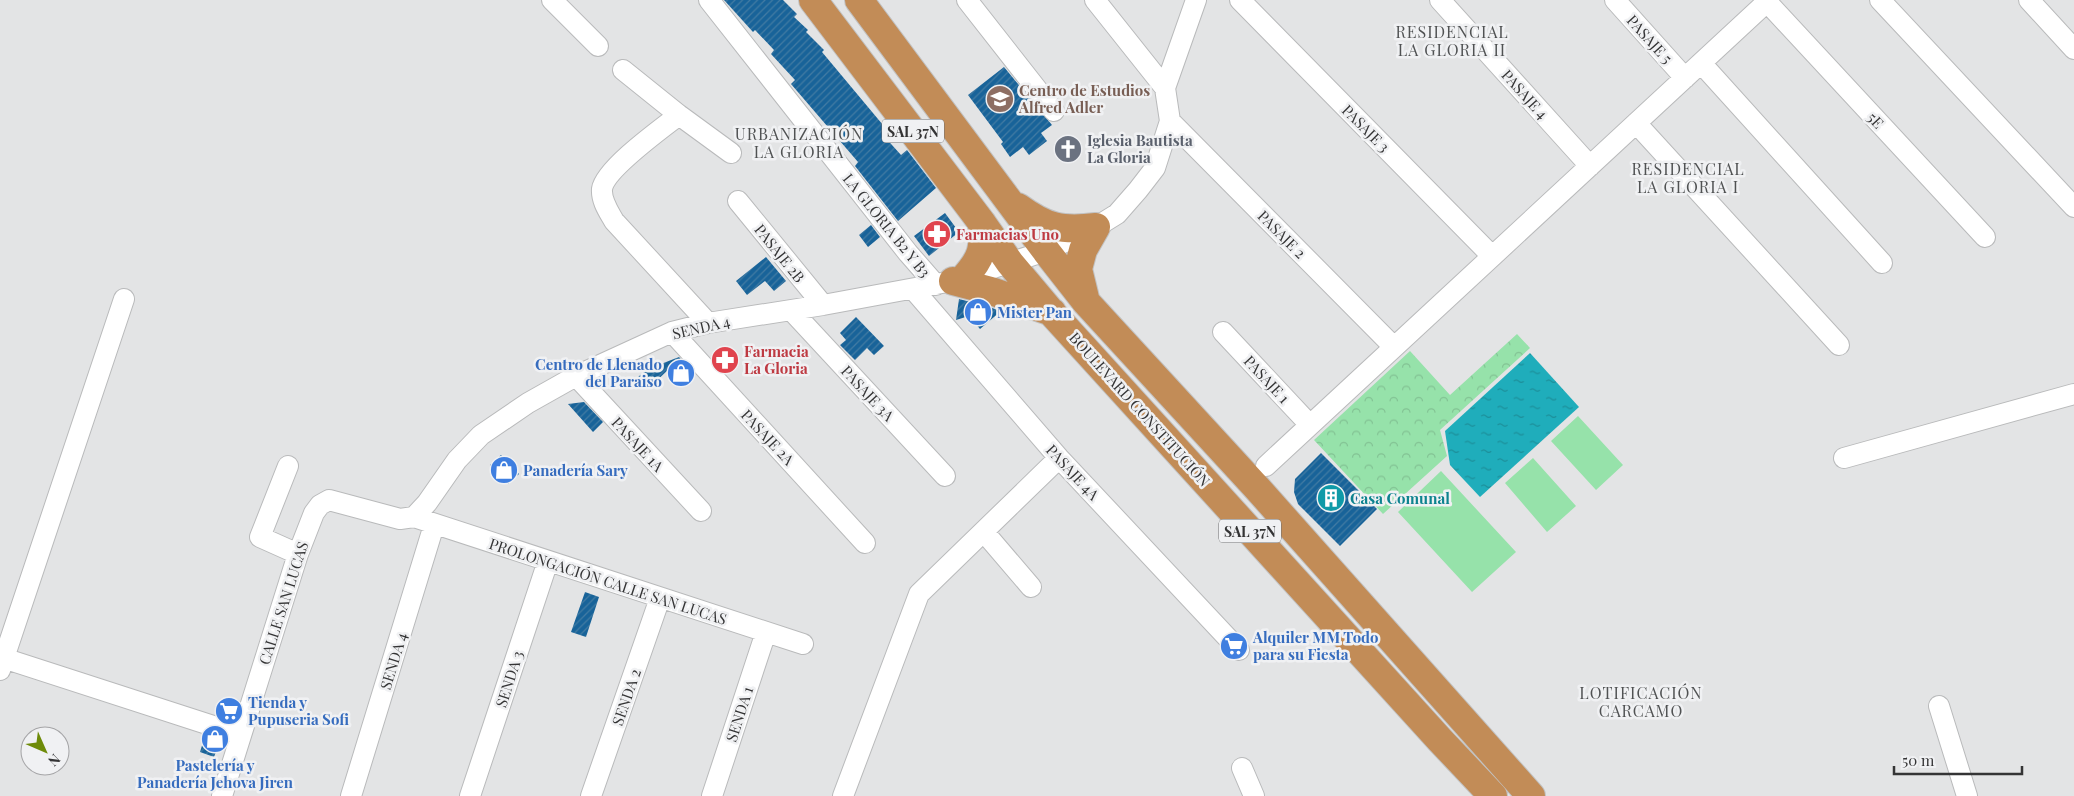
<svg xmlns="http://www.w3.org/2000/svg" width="2074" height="796" font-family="'Playfair Display',serif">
	<defs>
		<pattern id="park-crowns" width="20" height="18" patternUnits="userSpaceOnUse" patternTransform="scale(1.25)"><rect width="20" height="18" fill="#96e2aa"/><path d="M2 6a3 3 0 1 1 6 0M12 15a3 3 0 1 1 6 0" fill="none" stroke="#82c293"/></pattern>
		<pattern id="water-ripples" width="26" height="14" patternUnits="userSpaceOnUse" patternTransform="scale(1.25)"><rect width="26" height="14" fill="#1fadbb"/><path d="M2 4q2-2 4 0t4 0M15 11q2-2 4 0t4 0" fill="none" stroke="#1c8e99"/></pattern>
		<pattern id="building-hatch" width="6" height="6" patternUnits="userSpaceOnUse" patternTransform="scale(1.25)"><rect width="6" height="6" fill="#186399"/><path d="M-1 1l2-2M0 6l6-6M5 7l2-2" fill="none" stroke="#427ba3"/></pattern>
	</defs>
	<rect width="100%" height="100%" fill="#e3e4e5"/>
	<!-- park -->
	<path fill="url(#park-crowns)" d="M1517,334L1530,348L1440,430L1447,456L1383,514L1314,440L1410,351L1450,395Z"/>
	<!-- pitch -->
	<path fill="#96e2aa" d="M1578,416L1623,465L1596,490L1551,441Z
		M1533,458L1576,506L1547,532L1505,483Z
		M1441,471L1516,552L1472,592L1398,512Z"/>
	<!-- water -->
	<path fill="url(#water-ripples)" d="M1530,353L1579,407L1480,497L1450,465L1445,431Z"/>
	<!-- building -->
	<path fill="url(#building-hatch)" d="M724,0H783L797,14L794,17L808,30L806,32L824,50L822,52L888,131L883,135L901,155L907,150L936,188L898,221L855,166L858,162L791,84L795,80L771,54L774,50L755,30L753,32Z
		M1004,67L1052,125L1041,133L1047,141L1029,155L1023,147L1010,157L1001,144L1003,142L968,95Z
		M945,213L959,232L929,256L914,236Z
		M871,225L880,237L868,247L859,235Z
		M766,257L786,281L774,291L765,281L747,295L736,281Z
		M959,299L986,306L1001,311L980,329L969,316L956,320Z
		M856,317L884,346L874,355L867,348L855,360L840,345L846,340L840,333Z
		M679,357L690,370L680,379L670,368L648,389L638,377L648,369Z
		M584,402L603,422L593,432L568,404Z
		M1321,453L1377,509L1340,546L1298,504L1294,492L1295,479Z
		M501,455L519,474L508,484L490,465Z
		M585,592L599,597L586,637L571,632Z
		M225,703L237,707L232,720L220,715Z
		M205,736L220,741L214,757L200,752Z"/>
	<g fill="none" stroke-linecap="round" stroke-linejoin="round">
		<defs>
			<path id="minor" d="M552,0L598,46
				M709,0L908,253L936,285
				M967,0L1054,111
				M1095,0L1165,88
				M1240,0L1492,256
				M1440,0L1590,166
				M1615,0L1685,78
				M1880,0L2074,207
				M2029,0L2074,49
				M1767,2L1985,237
				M1701,63L1882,263
				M623,70L679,115L731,153
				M679,115C661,129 605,169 602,189C601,201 609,212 614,221L708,323
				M1170,121L1394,347
				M1636,123L1839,345
				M738,201L823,305
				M913,289L1059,458L1239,650
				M791,310L945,476
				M672,332L865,543
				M1223,332L1310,425
				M576,376L701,511
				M1844,458L2074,394
				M288,466L260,537L298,554
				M1266,466L1769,0
				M414,517L427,503L457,460L481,435L528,403L576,376L672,332L708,323L823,305L953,281L1046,251L1096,227L1117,214L1138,190L1155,168L1170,121L1165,88L1196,0
				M984,532L1031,587
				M0,657L241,735
				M0,670L124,299
				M1939,706L1967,796
				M1242,768L1254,796
				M222,796L298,554L314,513L320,505L329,500L400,519L414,517L803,644
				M351,796L434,525
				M470,796L548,561
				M591,796L660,598
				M712,796L766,632
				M843,796L919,594L1059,458"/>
			<path id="highway" d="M813,0L982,223L1010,263L1052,313L1440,740L1493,796
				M859,0L1046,251L1086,302L1257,488L1531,796
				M1018,207C1047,228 1061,231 1096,227
				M964,278C982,258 984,249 982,223
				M953,281L991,291L1052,312
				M1085,298L1078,269L1083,250L1096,227"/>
		</defs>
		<!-- minor casing -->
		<use href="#minor" stroke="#b9babb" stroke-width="22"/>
		<!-- highway casing -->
		<use href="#highway" stroke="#c2c2c2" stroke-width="30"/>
		<!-- minor -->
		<use href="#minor" stroke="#fff" stroke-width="20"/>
		<!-- highway -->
		<use href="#highway" stroke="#c28c57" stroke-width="28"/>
	</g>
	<!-- icons -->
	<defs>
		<symbol id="school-disc" viewBox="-11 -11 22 22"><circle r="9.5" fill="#8d6e63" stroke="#f0f1f3"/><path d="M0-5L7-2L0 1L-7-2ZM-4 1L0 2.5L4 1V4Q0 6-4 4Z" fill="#fff"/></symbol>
		<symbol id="church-disc" viewBox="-11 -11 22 22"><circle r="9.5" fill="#6b7280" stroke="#f0f1f3"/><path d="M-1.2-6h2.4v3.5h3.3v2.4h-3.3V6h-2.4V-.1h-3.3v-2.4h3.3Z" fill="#fff"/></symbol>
		<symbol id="pharmacy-disc" viewBox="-11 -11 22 22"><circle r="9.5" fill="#e0444e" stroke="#f0f1f3"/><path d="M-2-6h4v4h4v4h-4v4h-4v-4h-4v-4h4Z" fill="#fff"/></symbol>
		<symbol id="shop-disc" viewBox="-11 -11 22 22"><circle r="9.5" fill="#3f7fe0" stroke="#f0f1f3"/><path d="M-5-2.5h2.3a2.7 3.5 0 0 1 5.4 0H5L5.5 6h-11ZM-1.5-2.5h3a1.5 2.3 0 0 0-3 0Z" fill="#fff"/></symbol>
		<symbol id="building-disc" viewBox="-11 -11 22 22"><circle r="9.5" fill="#0f9aa8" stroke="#f0f1f3"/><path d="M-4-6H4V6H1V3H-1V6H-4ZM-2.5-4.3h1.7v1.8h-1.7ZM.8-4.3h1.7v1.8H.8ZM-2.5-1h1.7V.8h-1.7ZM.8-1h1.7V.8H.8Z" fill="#fff"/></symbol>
		<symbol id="supermarket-disc" viewBox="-11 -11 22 22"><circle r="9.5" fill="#3f7fe0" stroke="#f0f1f3"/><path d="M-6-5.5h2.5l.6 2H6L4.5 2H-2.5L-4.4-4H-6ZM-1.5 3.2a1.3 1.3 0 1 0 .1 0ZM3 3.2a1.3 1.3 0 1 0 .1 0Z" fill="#fff"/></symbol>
	</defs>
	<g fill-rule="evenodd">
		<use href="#school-disc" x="984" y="83" width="32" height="32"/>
		<use href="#church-disc" x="1052" y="133" width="32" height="32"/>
		<use href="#pharmacy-disc" x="921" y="218" width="32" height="32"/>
		<use href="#shop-disc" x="962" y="296" width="32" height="32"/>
		<use href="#pharmacy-disc" x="709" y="344" width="32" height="32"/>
		<use href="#shop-disc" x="665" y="357" width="32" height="32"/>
		<use href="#shop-disc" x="488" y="454" width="32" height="32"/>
		<use href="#building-disc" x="1315" y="482" width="32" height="32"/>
		<use href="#supermarket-disc" x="1218" y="630" width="32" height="32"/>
		<use href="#supermarket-disc" x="213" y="695" width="32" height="32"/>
		<use href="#shop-disc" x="199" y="723" width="32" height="32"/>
	</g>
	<g text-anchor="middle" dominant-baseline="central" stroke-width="5" stroke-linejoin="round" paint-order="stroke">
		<!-- shield labels -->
		<g fill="#f0f1f3" stroke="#6c6d6e" stroke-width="1">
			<rect x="882" y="119.5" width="62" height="23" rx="4"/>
			<rect x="1219" y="519.5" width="62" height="23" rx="4"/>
		</g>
		<g font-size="14" font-weight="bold" fill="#343435">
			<text x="913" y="131">SAL 37N</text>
			<text x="1250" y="531">SAL 37N</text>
		</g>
		<!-- street labels -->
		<g font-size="15" fill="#343435" stroke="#f0f1f3">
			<text transform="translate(1650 39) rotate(48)">PASAJE 5</text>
			<text transform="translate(1525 94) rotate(48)">PASAJE 4</text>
			<text transform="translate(1876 120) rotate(47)">5E</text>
			<text transform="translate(1366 128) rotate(45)">PASAJE 3</text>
			<text transform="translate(887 225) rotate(51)">LA GLORIA B2 Y B3</text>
			<text transform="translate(1282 234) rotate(45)">PASAJE 2</text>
			<text transform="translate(780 253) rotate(51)">PASAJE 2B</text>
			<text transform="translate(701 327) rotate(-13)">SENDA 4</text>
			<text transform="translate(1267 379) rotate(47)">PASAJE 1</text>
			<text transform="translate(868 393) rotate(47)">PASAJE 3A</text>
			<text transform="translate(1140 409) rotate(48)">BOULEVARD CONSTITUCIÓN</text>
			<text transform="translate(768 437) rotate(47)">PASAJE 2A</text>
			<text transform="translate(638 444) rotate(47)">PASAJE 1A</text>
			<text transform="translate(1073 472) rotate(47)">PASAJE 4A</text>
			<text transform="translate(608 581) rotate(18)">PROLONGACIÓN CALLE SAN LUCAS</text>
			<text transform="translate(283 603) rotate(-72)">CALLE SAN LUCAS</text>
			<text transform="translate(393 661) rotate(-73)">SENDA 4</text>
			<text transform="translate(509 679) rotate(-72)">SENDA 3</text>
			<text transform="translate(626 697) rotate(-71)">SENDA 2</text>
			<text transform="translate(739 714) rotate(-72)">SENDA 1</text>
		</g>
		<!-- education labels -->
		<g font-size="15" font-weight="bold" fill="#785e54" stroke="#f0f1f3" text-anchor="start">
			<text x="1019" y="90">Centro de Estudios<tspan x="1019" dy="17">Alfred Adler</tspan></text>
		</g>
		<!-- worship labels -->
		<g font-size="15" font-weight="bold" fill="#5b616d" stroke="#f0f1f3" text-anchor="start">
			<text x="1087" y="140">Iglesia Bautista<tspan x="1087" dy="17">La Gloria</tspan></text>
		</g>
		<!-- health labels -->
		<g font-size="15" font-weight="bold" fill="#be3a42" stroke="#f0f1f3" text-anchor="start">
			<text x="956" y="234">Farmacias Uno</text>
			<text x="744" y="351">Farmacia<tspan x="744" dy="17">La Gloria</tspan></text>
		</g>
		<!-- shop labels -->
		<g font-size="15" font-weight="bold" fill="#366cbe" stroke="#f0f1f3" text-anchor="start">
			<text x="997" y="312">Mister Pan</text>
			<text x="662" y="364" text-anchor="end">Centro de Llenado<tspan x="662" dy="17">del Paraiso</tspan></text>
			<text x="523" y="470">Panadería Sary</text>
			<text x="1253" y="637">Alquiler MM Todo<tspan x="1253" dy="17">para su Fiesta</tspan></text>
			<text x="248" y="702">Tienda y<tspan x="248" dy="17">Pupuseria Sofi</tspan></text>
			<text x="215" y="765" text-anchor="middle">Pastelería y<tspan x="215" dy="17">Panadería Jehova Jiren</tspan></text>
		</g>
		<!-- culture labels -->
		<g font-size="15" font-weight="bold" fill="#0d838f" stroke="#f0f1f3" text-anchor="start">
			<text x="1350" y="498">Casa Comunal</text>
		</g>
		<!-- neighbourhood labels -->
		<g font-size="16" letter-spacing="1" fill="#505253" stroke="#f0f1f3">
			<text x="1452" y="31">RESIDENCIAL<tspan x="1452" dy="18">LA GLORIA II</tspan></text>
			<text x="799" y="133">URBANIZACIÓN<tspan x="799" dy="18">LA GLORIA</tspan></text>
			<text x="1688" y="168">RESIDENCIAL<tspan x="1688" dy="18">LA GLORIA I</tspan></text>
			<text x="1641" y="692">LOTIFICACIÓN<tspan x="1641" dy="18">CARCAMO</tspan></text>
		</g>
	</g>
	<!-- north arrow -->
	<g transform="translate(45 751) rotate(135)"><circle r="24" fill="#f0f1f3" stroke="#a5a5a7"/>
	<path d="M0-4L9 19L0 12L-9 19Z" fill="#6e8b09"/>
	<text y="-8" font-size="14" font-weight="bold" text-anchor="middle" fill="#343435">N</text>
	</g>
	<!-- scale -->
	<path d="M1894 766v8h128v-8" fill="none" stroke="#343435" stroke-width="2.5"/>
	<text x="1902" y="766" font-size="15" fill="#343435" stroke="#f0f1f3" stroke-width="4" paint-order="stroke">50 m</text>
</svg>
